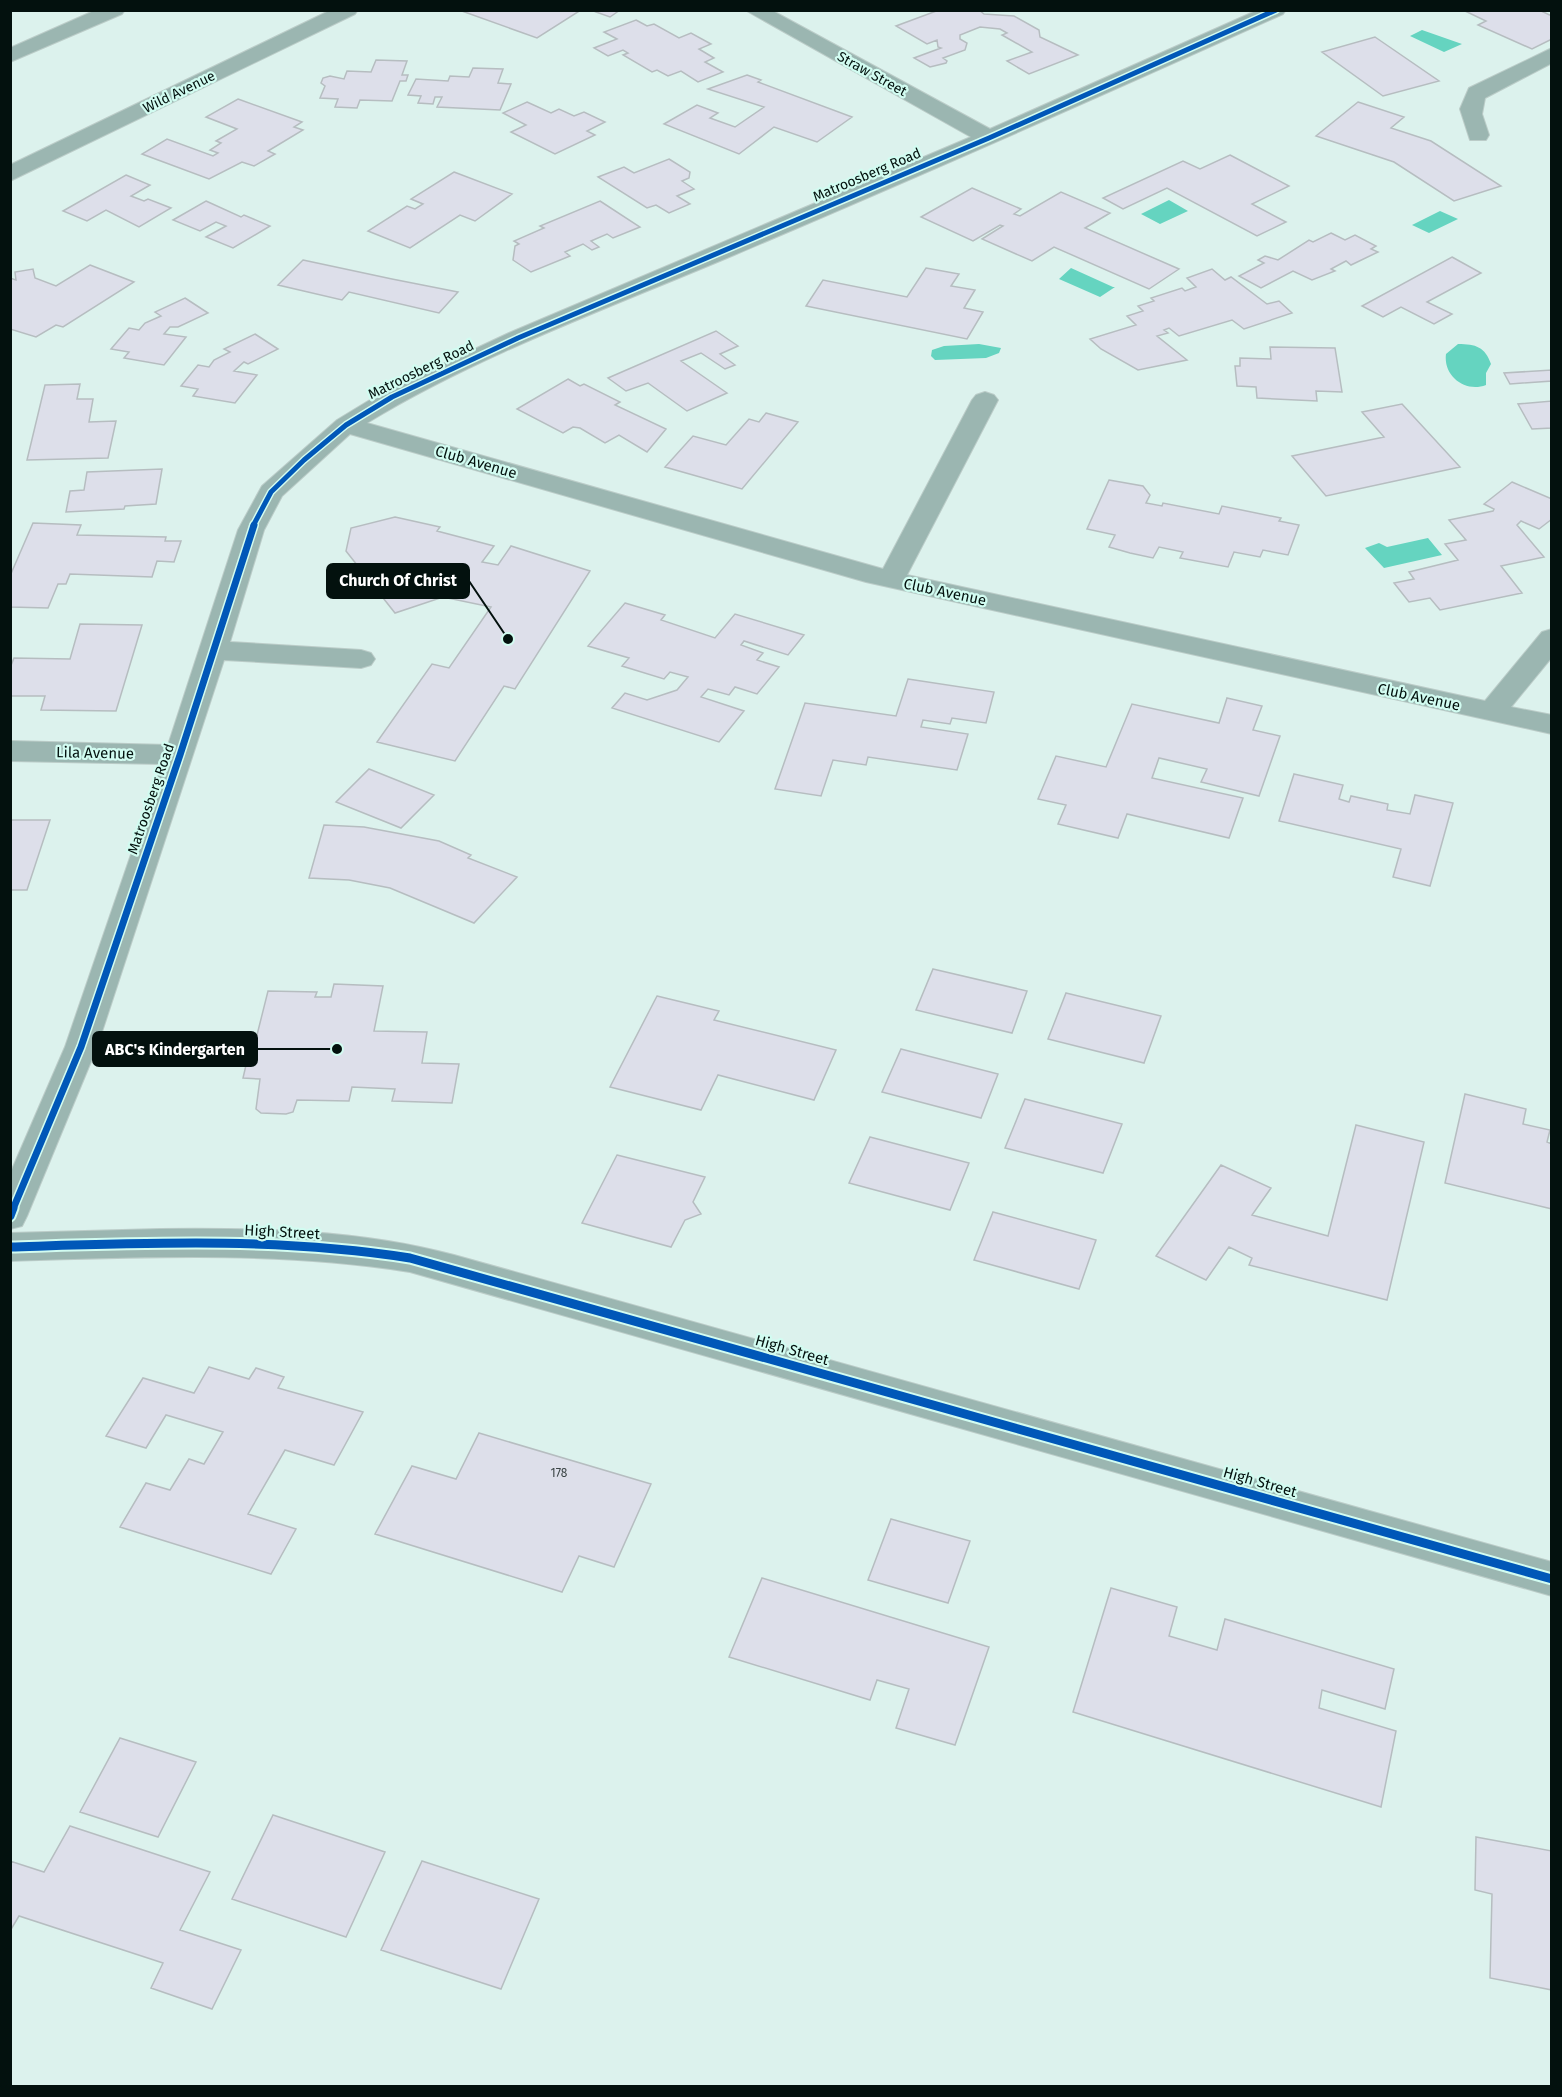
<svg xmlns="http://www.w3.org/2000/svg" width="1562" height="2097" font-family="'Fira Sans',sans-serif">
	<rect width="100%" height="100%" fill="#dcf2ed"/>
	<!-- water -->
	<path fill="#65d4c0" d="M1422,30L1462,44L1444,52L1410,36Z
		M1169,200L1188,211L1160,224L1141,214Z
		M1440,211L1458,219L1429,233L1412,225Z
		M1071,268L1113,287H1115L1100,297L1059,279Z
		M979,344L1001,348L999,353L986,358L935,360L931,356L932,350L944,346Z
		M1458,344C1476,344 1485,347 1491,364L1486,373V385C1465,393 1443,376 1446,354Z
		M1428,538L1442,555L1384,568L1365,548L1379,543L1387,547Z"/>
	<!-- building -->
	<path fill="#dddfea" stroke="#b6bdc0" stroke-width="1.5" d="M459,10H581L537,38Z
		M599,10H620L610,17L596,12Z
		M939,10H979L984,14L1014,16L1039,30L1040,37L1078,55L1029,74L1007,61L1032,52L1002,35L1007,33L1000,29L980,27L960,35V39L967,43L965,50L943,58L947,61L946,63L930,67L914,58L941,48L938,47L937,40L927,44L896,26Z
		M1463,10H1539L1552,16V39L1532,49L1478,25L1486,21Z
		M636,20L647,26L654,24L679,38L691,33L711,44L699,49L714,58L705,62L723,72L698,82L681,71L668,76L657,70L652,72L623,55L628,53L623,50L608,56L594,48L617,39L604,32Z
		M1375,37L1439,81L1383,96L1322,52Z
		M376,60L407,61L402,75H408L406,81H400L392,101L360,100L357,108L335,107L338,99L320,98L325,86L321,83L323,78L330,76L344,79L347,71L371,72Z
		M473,68L503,69L498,83L511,84L500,110L437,107L442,97H435L433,104L418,103L421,96L408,95L416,79L448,81L450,76L469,77Z
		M747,75L761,80L758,82L852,117L817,142L774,127L739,154L664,124L697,105L718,113L710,118L735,127L764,107L708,89Z
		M238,99L302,122L294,127L303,130L268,151L275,154L254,166L242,162L209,179L142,154L167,139L213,156L218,153L210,150L221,143L216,141L237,129L206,117Z
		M527,102L551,113L559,109L574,116L584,112L605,122L587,131L595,135L555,154L511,132L526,125L503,113Z
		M1358,102L1404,117L1391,128L1431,141L1501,186L1454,201L1394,162L1316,136Z
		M1230,155L1289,186L1252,204L1286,222L1257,236L1167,188L1123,209L1103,198L1183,161L1200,169Z
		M669,159L690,172L689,178L682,181L694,189L677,196L690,204L669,213L656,205L647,208L598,177L624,167L634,173Z
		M454,172L512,194L475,221L460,215L410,248L368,231L407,206L415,209L423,204L411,199Z
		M126,175L150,185L131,196L144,201L148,199L171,208L139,227L106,210L87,221L63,211Z
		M972,188L1021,209L1014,214L1020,216L1061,192L1110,213L1085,228L1179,269L1149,289L1054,247L1032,261L982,239L1003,226L1000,225L973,241L921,217Z
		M206,201L241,217L244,215L270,226L233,248L206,237L226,226L216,222L200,231L173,220Z
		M600,201L640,227L613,238L607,234L591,241L599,247L592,250L583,244L565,252L570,256L531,272L513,260L515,246L519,244L514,241L544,228L540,226Z
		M1331,233L1345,240L1355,235L1376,246L1371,249L1378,252L1351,265L1346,261L1331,269L1335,271L1312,280L1293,271L1261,288L1239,276L1264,263L1258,260L1265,256L1278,260L1309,240L1313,242Z
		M1452,257L1481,273L1427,302L1452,314L1434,324L1401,307L1383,317L1362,306Z
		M303,260L392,279L458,292L439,313L349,292L342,300L278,285Z
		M90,265L134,282L63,327L56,325L36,337L10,329V278L16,280L15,272L33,269L35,278L56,286Z
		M926,268L959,274L951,286L975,290L964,308L983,312L967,339L806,306L823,280L907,297Z
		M1212,269L1225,280L1231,277L1267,304L1279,301L1292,313L1244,329L1232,320L1179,336L1169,328L1164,330L1168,333L1157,336L1187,360L1138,370L1101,349L1090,339L1136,325L1127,316L1143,311L1138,306L1154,301L1151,298L1182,288L1185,291L1196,287L1187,278Z
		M185,298L208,313L178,327H170L164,334L186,337L164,365L124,358L129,352L111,349L129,328L139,330L145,323L161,316L155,312Z
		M716,331L738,346L720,354L735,365L725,369L701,353L681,361L727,393L687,411L648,383L626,391L608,378Z
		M255,334L278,349L248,364L244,362L234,371L257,375L235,403L193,396L198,389L181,386L198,365L209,367L214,360L230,352L224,349Z
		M1270,347L1335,348L1342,392L1316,391L1317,401L1257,398L1256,387L1237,386L1235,366H1240V358L1271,359Z
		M1552,370V381L1510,384L1504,373Z
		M568,379L580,386L584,384L620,402L615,405L666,429L647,452L619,435L605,443L580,428L573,427L563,433L517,409Z
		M80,384L77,399H93L89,422L116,421L108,458L27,460L45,385Z
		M1552,401V428L1532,429L1518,404Z
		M1402,404L1460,467L1326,496L1292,456L1384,437L1362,412Z
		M766,413L798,422L742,489L665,467L693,436L726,445L749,419L759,422Z
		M162,469L156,504L125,506L124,509L66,512L70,491L84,490L87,472Z
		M1109,480L1143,486L1150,495L1146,503L1162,506L1163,503L1219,514L1222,506L1281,518L1279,521L1299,525L1288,555L1263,550L1260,557L1234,552L1228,567L1180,558L1183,552L1159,547L1153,558L1130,553L1109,547L1115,535L1087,529Z
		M1512,482L1552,499V519L1539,529L1521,521L1517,525L1544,557L1501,566L1522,593L1440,610L1430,598L1409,602L1394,583L1414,579L1409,572L1458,560L1445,544L1466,540L1449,520L1493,511L1494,509L1484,504Z
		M395,517L440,527L437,531L494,546L482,562L498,565L511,546L590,571L515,689L504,686L455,761L377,742L432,664L449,668L491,607L443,597L395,613L346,551L351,528Z
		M33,523L81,525L77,535L166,537L165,541H181L174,562L157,561L152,577L70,574L66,584H58L48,608L10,607V576Z
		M625,603L665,615L661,620L715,638L735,614L804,635L788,655L744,641L741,645L763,653L757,660L779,667L757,694L735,687L729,695L708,689L701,697L744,711L719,742L612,708L625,693L647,700L677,690L688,677L670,672L664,679L622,666L629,658L588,646Z
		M80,624L142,625L116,711L41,710L45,696H10V668L14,658L70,659Z
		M908,679L994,692L986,723L952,718L950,724L923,720L921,727L968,734L957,770L868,757L866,765L833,760L821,796L775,789L805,703L896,716Z
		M1227,698L1262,706L1253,730L1280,736L1259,796L1201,782L1207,769L1159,758L1152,778L1243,798L1229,838L1127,814L1118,838L1058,824L1066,805L1038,799L1056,756L1106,767L1132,704L1219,723Z
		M369,769L434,795L401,828L336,802Z
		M1294,774L1343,785L1339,799L1349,802L1351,796L1388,804L1387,810L1410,814L1415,795L1453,803L1430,886L1393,877L1401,849L1279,821Z
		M10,820H50L27,890H10Z
		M324,825L364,827L439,841L471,855L468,858L517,877L474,923L390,888L349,880L309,878Z
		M933,969L1027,991L1012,1033L916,1010Z
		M334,984L383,986L374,1031L427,1032L422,1063L459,1064L452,1103L392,1101L395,1089L352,1087L349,1101L297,1100L293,1112L286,1114L261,1113L256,1109L260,1079L243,1078L253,1035H257L268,991L317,992L315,997H331Z
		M1066,993L1161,1016L1144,1063L1048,1039Z
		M657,996L719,1011L714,1020L836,1050L814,1100L718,1075L701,1110L610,1087Z
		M901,1049L998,1074L981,1118L882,1092Z
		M1465,1094L1526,1109L1523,1124L1550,1130L1547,1142L1552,1144V1209L1445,1183Z
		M1025,1099L1122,1124L1103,1173L1005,1148Z
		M1356,1125L1424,1142L1387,1300L1249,1265L1252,1258L1229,1247L1206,1280L1156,1256L1221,1165L1271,1188L1252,1215L1328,1236Z
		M870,1137L969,1163L950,1210L849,1183Z
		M617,1155L705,1177L693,1202L701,1214L685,1220L671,1247L582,1223Z
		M993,1212L1096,1240L1079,1289L974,1260Z
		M209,1367L249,1379L256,1368L284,1377L278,1388L363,1412L334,1465L285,1450L248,1514L296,1529L271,1574L120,1527L146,1483L170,1490L189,1459L204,1464L223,1432L166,1415L146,1448L106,1436L143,1378L194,1393Z
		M479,1433L651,1484L614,1567L579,1556L562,1592L375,1534L412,1466L456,1479Z
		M891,1519L970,1541L948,1603L868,1580Z
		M762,1578L989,1647L955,1745L896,1728L909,1689L877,1680L870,1700L729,1657Z
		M1111,1588L1177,1607L1169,1636L1217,1650L1225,1619L1394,1669L1385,1709L1322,1690L1319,1708L1396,1731L1381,1807L1073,1712Z
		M120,1738L196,1762L158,1837L80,1812Z
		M273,1815L385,1852L346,1937L232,1899Z
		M70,1826L210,1872L180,1930L241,1950L212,2009L151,1988L163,1963L19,1916L10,1931V1861L44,1872Z
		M1476,1837L1552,1851V1990L1490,1978L1492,1894L1475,1890Z
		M422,1861L539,1899L501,1989L381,1950Z"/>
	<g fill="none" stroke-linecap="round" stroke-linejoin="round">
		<defs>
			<path id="minor" d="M96,10H125L122,14L10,62V48Z
				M331,10H358L355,14L10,181V165Z
				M745,10H771L990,129L1258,10H1286L1283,14C1101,96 918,177 734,255C614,306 478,355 367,423L883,569L972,400L976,395L985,392L994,395L998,400L907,575L1485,701L1542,632L1552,629V657L1511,707L1552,715V734L866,582L350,434L282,496L264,530L230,642L361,650L371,653L375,659L371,665L361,668L224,660L97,1047L27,1216L22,1226L10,1229V1174L65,1047L162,764L10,761V741L168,745L238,530L262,486L337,420L383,392L509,333L971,137Z
				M1552,48V63L1485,98L1482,114L1489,135L1486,140H1470L1460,109L1469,88Z
				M160,1229C259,1228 358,1229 454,1255L1552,1562V1596L410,1272C277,1251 145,1257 10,1261V1233Z"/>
		</defs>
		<!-- minor casing -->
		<use href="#minor" stroke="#bbccc8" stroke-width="2"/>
		<!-- minor -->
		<use href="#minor" fill="#9bb6b1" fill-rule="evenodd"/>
		<defs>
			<path id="cycleway-far2" d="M253,526L271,492L304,460L346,425L392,397L518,338L989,138L1276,10"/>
			<path id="cycleway-far1" d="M13,1209L81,1047L180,755L254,525"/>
			<path id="cycleway" d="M10,1216L13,1208
				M10,1247C144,1243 277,1237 410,1258L1552,1579"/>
		</defs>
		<!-- cycleway-far2 casing -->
		<use href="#cycleway-far2" stroke="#d2fcf1" stroke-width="8"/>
		<!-- cycleway-far1 casing -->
		<use href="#cycleway-far1" stroke="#d2fcf1" stroke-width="10"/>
		<!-- cycleway casing -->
		<use href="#cycleway" stroke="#d2fcf1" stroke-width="13"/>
		<!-- cycleway-far2 -->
		<use href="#cycleway-far2" stroke="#0057b8" stroke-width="5"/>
		<!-- cycleway-far1 -->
		<use href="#cycleway-far1" stroke="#0057b8" stroke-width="7"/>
		<!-- cycleway -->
		<use href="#cycleway" stroke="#0057b8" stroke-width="9"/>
	</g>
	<g text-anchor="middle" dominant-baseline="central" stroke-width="4.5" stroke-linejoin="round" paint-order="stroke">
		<!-- number labels -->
		<g font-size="12" fill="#3a4445">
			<text x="559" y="1473">178</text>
		</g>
		<!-- far-street labels -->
		<g font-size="14" fill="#03110e" stroke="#d2fcf1">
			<text transform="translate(872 74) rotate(29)">Straw Street</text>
			<text transform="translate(179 92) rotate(-26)">Wild Avenue</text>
			<text transform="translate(867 175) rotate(-23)">Matroosberg Road</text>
			<text transform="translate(421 370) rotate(-26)">Matroosberg Road</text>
			<text transform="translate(151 799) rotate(-71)">Matroosberg Road</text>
		</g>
		<!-- street labels -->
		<g font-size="15" fill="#03110e" stroke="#d2fcf1">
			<text transform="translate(476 462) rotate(16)">Club Avenue</text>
			<text transform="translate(945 592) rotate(12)">Club Avenue</text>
			<text transform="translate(1419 697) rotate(12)">Club Avenue</text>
			<text transform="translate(95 753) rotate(1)">Lila Avenue</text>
			<text transform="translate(282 1232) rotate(3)">High Street</text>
			<text transform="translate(792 1350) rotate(16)">High Street</text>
			<text transform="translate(1260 1482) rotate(16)">High Street</text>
		</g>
	</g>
	<!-- callouts -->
	<path fill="none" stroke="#03110e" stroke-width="2" d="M508 639L469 581M337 1049L257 1049"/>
	<g fill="#03110e" stroke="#d2fcf1" stroke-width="2">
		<circle cx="508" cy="639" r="6"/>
		<circle cx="337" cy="1049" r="6"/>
	</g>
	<g fill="#03110e" stroke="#03110e" stroke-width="2">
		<rect x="327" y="564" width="142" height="34" rx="6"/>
		<rect x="93" y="1032" width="164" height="34" rx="6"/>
	</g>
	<g font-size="16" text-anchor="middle" font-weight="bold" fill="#fff">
		<text x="398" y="586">Church Of Christ</text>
		<text x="175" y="1055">ABC's Kindergarten</text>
	</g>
	<!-- border -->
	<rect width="1562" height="2097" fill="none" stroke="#03110e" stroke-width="24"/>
</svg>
